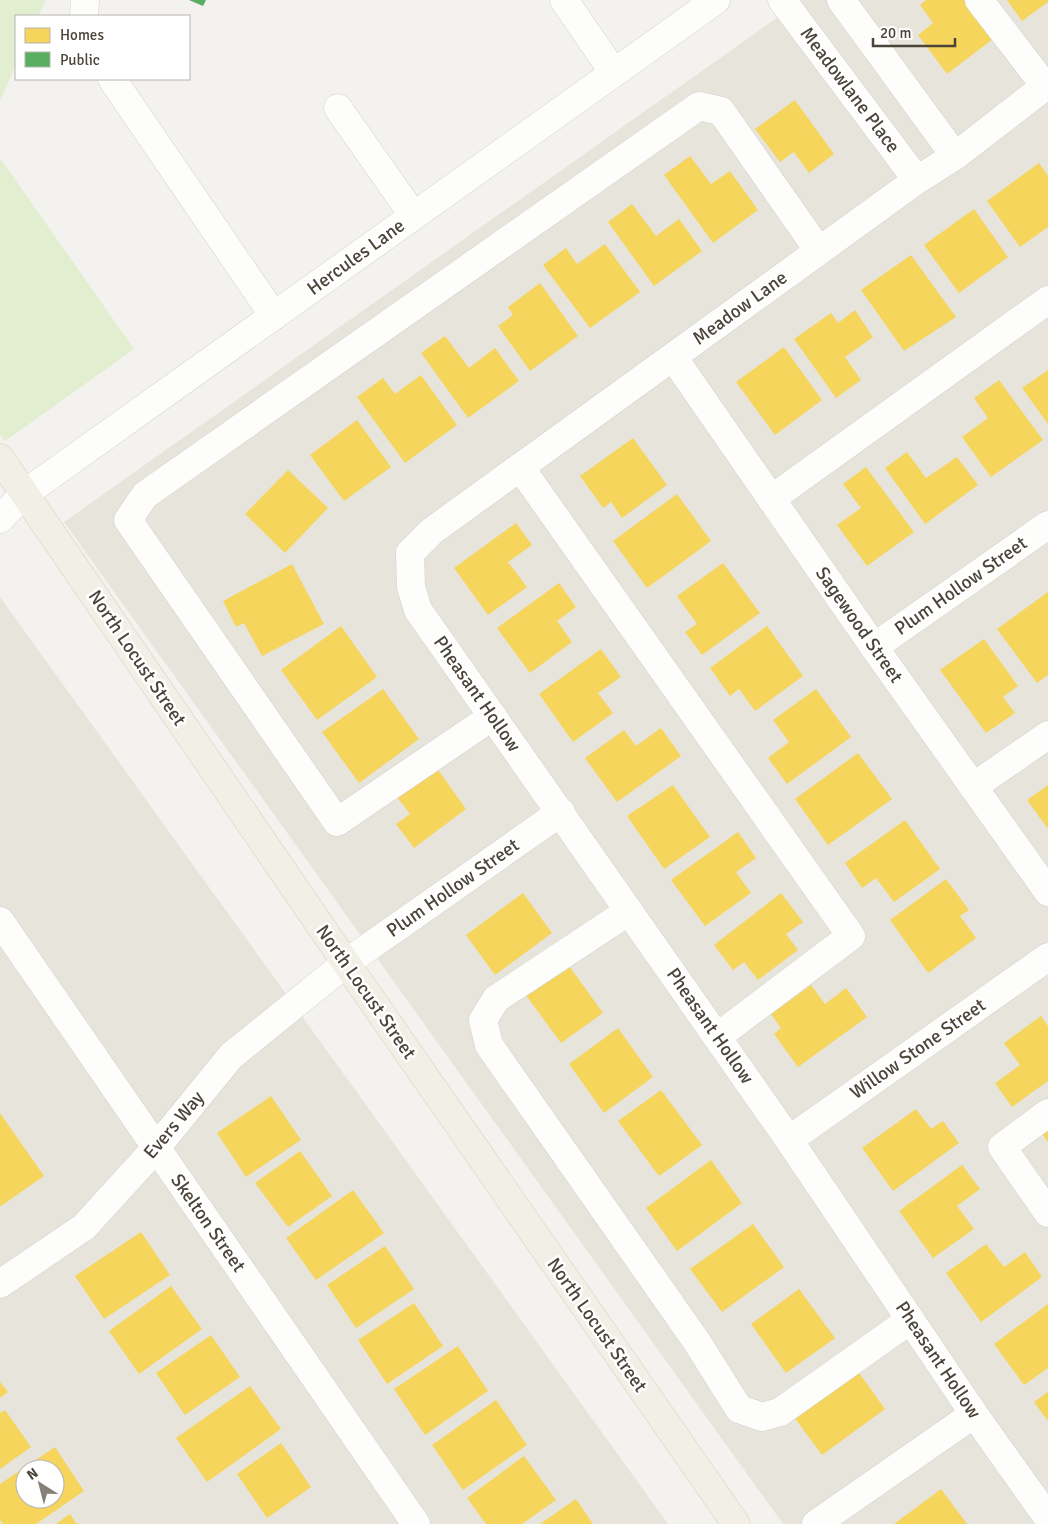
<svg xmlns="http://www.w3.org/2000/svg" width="1048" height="1524" font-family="Signika,sans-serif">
	<rect width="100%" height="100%" fill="#f4f2ee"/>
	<!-- residential -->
	<path fill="#e7e4dc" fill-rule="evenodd" d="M802,0H1048V1524H783L64,522Z
		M0,597L36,647L668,1524H0ZM25,1469H55V1499H25Z"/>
	<!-- green -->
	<path fill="#e1eecf" d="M0,0H46L38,16H16V65L0,101Z
		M0,158L134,349L5,441L0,434Z"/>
	<!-- homes -->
	<path fill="#f6d55c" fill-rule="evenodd" d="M926,0H965L993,39L947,74L918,35L933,23L920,5Z
		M1007,0H1048V2L1022,21Z
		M795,100L834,154L809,173L794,152L780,162L755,129Z
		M690,156L711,184L730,171L758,210L713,243L664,175Z
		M1039,163L1048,176V227L1020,247L987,201Z
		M632,204L656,236L679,219L702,251L654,286L608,222Z
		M974,209L1008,257L959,293L924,245Z
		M605,244L640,292L590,328L543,265L566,248L577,264Z
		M911,255L956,317L904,351L861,290Z
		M540,283L578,336L530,371L498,326L513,315L508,307Z
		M855,310L873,337L845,357L861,380L836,398L794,339L831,313L838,323Z
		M445,336L469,368L495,348L519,381L468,418L421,353Z
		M784,347L822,400L775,435L736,382Z
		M1048,370V424L1022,388Z
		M421,375L457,425L405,463L357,397L383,378L395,394Z
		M999,380L1043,440L991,477L962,437L988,418L974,398Z
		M357,420L391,467L344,501L310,455Z
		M633,438L667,485L622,518L611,502L603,508L580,476Z
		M907,452L926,478L957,457L978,485L925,524L885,468Z
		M866,467L914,532L867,566L837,525L861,508L843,484Z
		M288,470L328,508L285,553L245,514Z
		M677,494L711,541L647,588L613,541Z
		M516,523L532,545L508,562L527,587L488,615L454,568Z
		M723,563L760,613L702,655L685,632L697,624L677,596Z
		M292,564L324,624L262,656L244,623L236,627L223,601Z
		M559,583L576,607L557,621L572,642L530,673L497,628Z
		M1048,592V675L1037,683L997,629Z
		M341,626L377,677L317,720L281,670Z
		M767,626L803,676L755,711L739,689L730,696L710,668Z
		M984,639L1018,686L1003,697L1015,713L986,733L940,670Z
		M601,649L621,677L598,693L613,713L573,742L539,694Z
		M383,689L419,739L359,783L322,732Z
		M816,689L851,737L787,784L768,758L789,742L773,720Z
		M661,728L681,756L617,802L585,758L624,730L636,746Z
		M858,753L892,799L828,845L795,799Z
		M434,764L466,809L414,848L396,824L410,814L394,793Z
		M673,785L710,837L664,869L627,816Z
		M1048,785V829L1027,800Z
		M905,820L940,869L894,902L876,878L862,888L845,863Z
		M738,832L756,858L736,872L751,893L705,926L671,880Z
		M946,879L969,910L960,916L976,938L928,973L890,920Z
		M523,893L552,933L495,975L466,935Z
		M781,893L803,922L786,934L798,950L758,980L744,962L733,970L714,945Z
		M567,963L603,1013L561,1043L525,994Z
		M811,985L825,1004L846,988L867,1017L798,1067L774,1034L781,1028L771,1014Z
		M1041,1016L1048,1026V1081L1012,1107L995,1083L1020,1065L1004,1043Z
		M618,1028L653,1077L604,1113L569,1064Z
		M661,1090L702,1145L659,1176L618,1121Z
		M271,1096L301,1140L246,1177L217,1133Z
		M916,1109L931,1129L943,1121L959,1143L893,1191L862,1148Z
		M0,1113L44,1176L1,1206L0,1205Z
		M1048,1115V1142L1035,1124Z
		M300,1151L332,1196L288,1227L255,1183Z
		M711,1160L742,1203L677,1251L646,1208Z
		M962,1165L980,1189L957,1206L974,1229L933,1258L899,1211Z
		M353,1190L384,1233L316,1280L286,1238Z
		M753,1224L784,1267L722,1312L690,1269Z
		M141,1232L170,1275L104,1319L75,1276Z
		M986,1244L1004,1267L1025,1252L1042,1277L981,1322L946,1273Z
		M385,1246L414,1289L356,1328L327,1285Z
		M171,1286L202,1329L139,1374L109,1331Z
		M799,1289L835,1338L786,1373L751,1324Z
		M414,1303L443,1346L387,1384L358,1340Z
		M1048,1304V1368L1024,1385L994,1344Z
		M211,1335L240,1377L185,1415L156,1373Z
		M458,1346L488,1391L425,1435L394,1389Z
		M852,1363L885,1409L822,1455L788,1409Z
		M0,1382L8,1392L0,1398Z
		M250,1386L281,1429L207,1482L176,1438Z
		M1048,1392V1421L1034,1402Z
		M496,1400L527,1445L463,1490L432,1445Z
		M5,1410L31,1447L0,1469V1413Z
		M281,1443L311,1487L267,1518L237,1474Z
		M55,1447L84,1491L36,1524H3L0,1520V1484ZM25,1469H55V1499H25Z
		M524,1456L556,1500L522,1524H486L467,1498Z
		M941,1489L967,1524H894Z
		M576,1499L593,1524H540Z
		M70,1514L77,1524H56Z"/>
	<!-- public -->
	<path fill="#5aae61" d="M189,0H206L203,6Z"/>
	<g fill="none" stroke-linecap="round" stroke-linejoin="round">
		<defs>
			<path id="minor" d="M564,0L614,73
				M782,0L917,180
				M841,0L955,156
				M979,0L1045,86
				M84,16L85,0
				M112,79L274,316
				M1048,84L955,156L917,180L432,531L410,553L411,587L418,610L789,1140L974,1414L1048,1518
				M338,108L413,215
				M673,357L874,647L1048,892
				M520,467L851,936L717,1037
				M771,499L1048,300
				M0,519L24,494L716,0
				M874,647L1048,525
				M493,716L337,822L128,520L145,495L699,106L721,111L819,251
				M973,787L1048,735
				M629,911L496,999L483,1020L489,1045L697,1342L739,1409L762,1417L780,1412L910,1320
				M0,921L416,1524
				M1048,1113L1002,1147L1048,1213
				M789,1140L1048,957
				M0,1284L84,1227L156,1148L231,1056L346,963L561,812
				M816,1524L974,1414"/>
			<path id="major" d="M0,458L346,963L736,1524"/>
		</defs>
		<!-- minor casing -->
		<use href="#minor" stroke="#d2d0cb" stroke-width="29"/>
		<!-- major casing -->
		<use href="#major" stroke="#d6cebb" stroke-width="29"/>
		<!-- minor -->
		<use href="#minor" stroke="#fdfdfc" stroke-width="28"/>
		<!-- major -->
		<use href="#major" stroke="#f2efe6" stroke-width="28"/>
	</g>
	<g text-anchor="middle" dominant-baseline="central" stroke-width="5" stroke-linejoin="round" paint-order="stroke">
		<!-- street labels -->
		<g font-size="19" fill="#4b4439" stroke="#fff">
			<text transform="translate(850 90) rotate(53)">Meadowlane Place</text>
			<text transform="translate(356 257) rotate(-36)">Hercules Lane</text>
			<text transform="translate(740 308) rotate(-36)">Meadow Lane</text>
			<text transform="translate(961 586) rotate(-35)">Plum Hollow Street</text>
			<text transform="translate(859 625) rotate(55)">Sagewood Street</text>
			<text transform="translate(137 658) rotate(56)">North Locust Street</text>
			<text transform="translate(477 694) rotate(55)">Pheasant Hollow</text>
			<text transform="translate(453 888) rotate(-35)">Plum Hollow Street</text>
			<text transform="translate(366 992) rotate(55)">North Locust Street</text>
			<text transform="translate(710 1026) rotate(55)">Pheasant Hollow</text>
			<text transform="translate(918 1049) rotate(-35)">Willow Stone Street</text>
			<text transform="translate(174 1125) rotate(-50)">Evers Way</text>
			<text transform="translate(208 1223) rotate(55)">Skelton Street</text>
			<text transform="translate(597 1325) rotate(55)">North Locust Street</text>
			<text transform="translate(938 1360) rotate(56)">Pheasant Hollow</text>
		</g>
	</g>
	<!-- legend -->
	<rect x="15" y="15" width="175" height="65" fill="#ffffff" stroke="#b7b4b0"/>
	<rect x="25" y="28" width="25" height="15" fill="#f6d55c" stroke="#b7b4b0"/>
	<text x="60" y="40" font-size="15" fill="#4b4439">Homes</text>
	<rect x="25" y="52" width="25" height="15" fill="#5aae61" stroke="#b7b4b0"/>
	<text x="60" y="65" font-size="15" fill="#4b4439">Public</text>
	<!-- north arrow -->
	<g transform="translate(40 1484) rotate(324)"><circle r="24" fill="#ffffff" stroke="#b7b4b0"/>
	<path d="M0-4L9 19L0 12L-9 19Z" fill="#868178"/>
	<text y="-8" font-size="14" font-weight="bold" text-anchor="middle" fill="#4b4439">N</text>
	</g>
	<!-- scale -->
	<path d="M873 38v8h82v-8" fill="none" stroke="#4b4439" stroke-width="2.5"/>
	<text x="880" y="38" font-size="15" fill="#4b4439" stroke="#ffffff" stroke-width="4" paint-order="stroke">20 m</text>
</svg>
